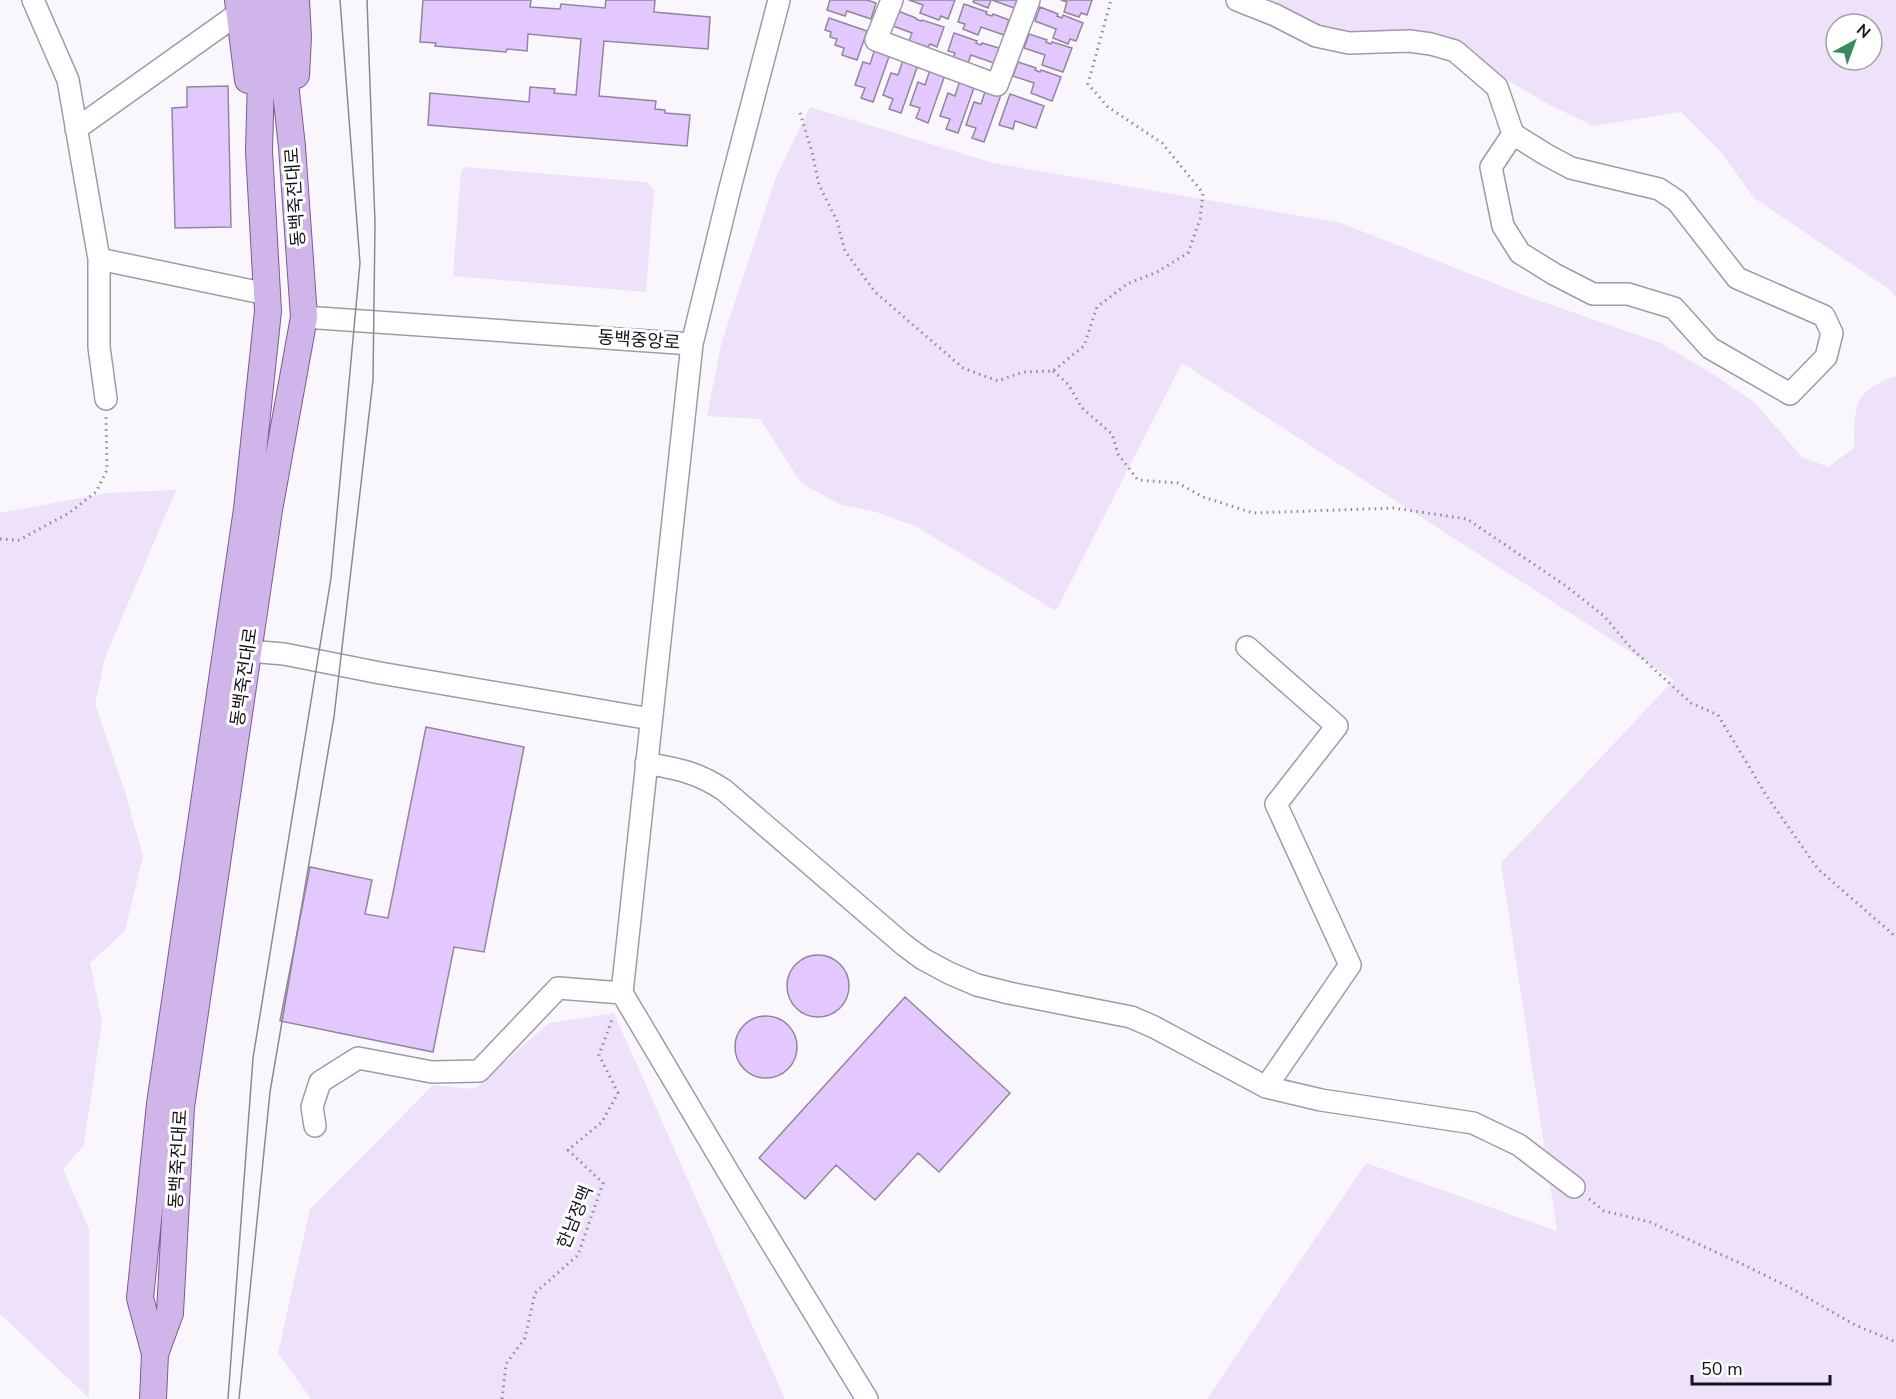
<svg xmlns="http://www.w3.org/2000/svg" width="1896" height="1399" font-family="'Nunito Sans','Noto Sans KR',sans-serif">
	<rect width="100%" height="100%" fill="#faf7fc"/>
	<!-- green -->
	<path fill="#ede2fa" fill-rule="evenodd" d="M1265,0H1896V298L1890,290L1754,198L1721,152L1681,112L1593,126L1548,104L1507,80L1458,44L1311,26ZM1836,24H1872V60H1836Z
		M810,107L993,163L1341,223L1526,296L1661,343L1716,376L1754,402L1802,457L1828,467L1854,448C1855,406 1852,391 1896,376V1399H1207L1366,1163L1557,1231L1501,863L1674,680L1182,363L1056,611L915,526L873,511L841,505L801,483L760,419L707,416L721,345L776,177Z
		M465,167L647,182L654,190L646,292L453,276L461,171Z
		M176,490L105,658L95,704L126,795L143,856L125,931L90,963L102,1021L84,1145L63,1169L89,1229V1398L0,1314V513L107,493Z
		M614,1013L785,1399H311L278,1353L310,1209L433,1085L474,1089L549,1023Z"/>
	<!-- building -->
	<path fill="#e2c8fe" stroke="#91879d" stroke-width="1.5" d="M423,0H531L530,7L560,9L561,4L605,8L606,0H655L654,12L710,17L708,49L604,41L599,96L656,101L655,109L665,110V113L690,115L687,146L428,125L430,93L529,102L530,87L555,89L554,93L576,95L581,39L528,34L527,51L507,49L506,52L435,46L436,43L420,42Z
		M830,0H867L876,3L871,19L847,11L845,16L827,10Z
		M909,0H955L948,19L941,16L939,20L920,13L923,5Z
		M974,0H991L988,8L973,2Z
		M992,0H1017L1014,8Z
		M1061,0H1092L1087,15L1081,13L1079,17L1064,12L1067,2Z
		M964,4L987,12L986,14L992,16L993,14L1009,20L1004,35L981,27L978,35L963,29L965,24L958,22Z
		M1040,7L1058,14L1057,16L1062,18L1063,15L1083,23L1076,41L1070,39L1068,44L1053,38L1056,29L1035,21Z
		M898,11L916,18V19L921,21L922,20L944,27L937,47L930,44L928,47L909,41L912,33L893,26Z
		M829,18L867,31L857,60L842,55L844,48L835,45L837,39L830,37L831,32L825,30Z
		M954,33L977,41L976,43L981,45L982,43L999,48L994,63L971,55L968,63L953,58L955,53L948,51Z
		M1029,34L1047,40L1046,42L1051,44L1052,42L1072,48L1063,72L1042,65L1045,55L1024,48Z
		M876,46L891,51L873,102L861,98L865,88L855,85L863,62L870,64Z
		M904,57L919,62L901,113L889,109L893,99L883,95L891,73L898,75Z
		M1018,62L1036,68L1035,70L1040,72L1041,70L1061,77L1052,101L1031,93L1034,83L1013,76Z
		M931,67L946,72L928,123L916,118L920,108L910,105L918,82L925,85Z
		M961,77L976,82L958,133L946,129L950,119L940,116L948,93L955,96Z
		M228,86L231,227L175,228L172,108L187,107V87Z
		M987,86L1002,92L984,142L972,138L976,128L966,125L974,102L981,104Z
		M1010,94L1044,106L1036,128L1015,121L1013,129L999,125Z
		M426,727L524,747L484,952L454,947L433,1052L280,1021L310,867L372,880L365,914L388,918Z
		M787 986a31 31 0 1 1 62 0a31 31 0 1 1-62 0Z
		M905,997L1010,1093L939,1172L918,1153L875,1200L836,1165L805,1199L759,1158Z
		M735 1047a31 31 0 1 1 62 0a31 31 0 1 1-62 0Z"/>
	<g fill="none" stroke-linecap="round" stroke-linejoin="round">
		<defs>
			<path id="minor" d="M33,0L68,80L99,259L267,294
				M892,0L876,40L997,85L1029,0
				M1237,0L1275,15L1316,36L1349,43L1409,41L1431,44L1455,51L1497,87L1513,134L1545,154L1571,168L1659,189L1677,201L1737,278L1824,316L1832,333L1826,357L1790,394L1710,348L1674,308L1628,294H1593L1554,274L1520,253L1503,226L1491,167L1513,134
				M76,129L239,13
				M99,259V347L106,399
				M304,317L692,344L730,188L779,0
				M692,344L622,993L730,1175L867,1399
				M1247,647L1337,726L1276,804L1350,965L1266,1087
				M248,651L284,654L380,673L651,719
				M646,763C678,769 697,772 724,790L904,945L923,959L949,973L977,985L1009,993L1131,1017L1154,1027L1266,1087L1321,1100L1473,1123L1519,1145L1574,1187
				M315,1126L312,1107L320,1082L358,1058L432,1072L479,1071L558,988L622,993"/>
			<path id="major" d="M238,0L248,80
				M296,75L298,37L296,0
				M155,1354L140,1298L160,1104L247,509L268,311L259,151L262,40L258,0
				M153,1399L155,1354L170,1313L181,1107L269,510L304,317L292,147L276,0"/>
		</defs>
		<!-- minor casing -->
		<use href="#minor" stroke="#a298ae" stroke-width="24"/>
		<!-- major casing -->
		<use href="#major" stroke="#7b5c98" stroke-width="28"/>
		<!-- path -->
		<path stroke="#908c92" stroke-width="3" stroke-dasharray="1.5 4.5" stroke-linecap="butt" d="M800,113L812,152L819,185L837,221L845,251L875,292L963,368L998,381L1023,372L1053,371L1084,346L1097,307L1127,284L1157,272L1188,253L1200,219L1203,193L1162,143L1108,107L1088,84L1111,0
			M1053,371L1068,384L1082,408L1112,434L1118,454L1138,480L1178,483L1203,497L1253,513L1394,508L1467,519L1566,586L1604,616L1631,648L1691,703L1718,715L1766,795L1818,869L1896,937
			M0,539L19,540L69,513L96,492L107,470L106,417
			M1589,1199L1604,1211L1650,1222L1742,1264L1789,1287L1855,1325L1896,1342
			M502,1399L506,1364L525,1338L535,1293L578,1255L603,1183L568,1150L602,1122L618,1093L599,1055L613,1017"/>
		<!-- minor -->
		<use href="#minor" stroke="#fff" stroke-width="21"/>
		<!-- major -->
		<use href="#major" stroke="#d0b5ea" stroke-width="26"/>
		<!-- tram -->
		<path stroke="#8d898f" stroke-width="1.5" d="M228,1399L253,1058L331,578L360,263L340,0
			M239,1399L270,1092L334,717L373,380L375,223L367,0"/>
	</g>
	<g text-anchor="middle" dominant-baseline="central" stroke-width="6" stroke-linejoin="round" paint-order="stroke">
		<!-- street labels -->
		<g font-size="18" fill="#16121a" stroke="#fff">
			<text transform="translate(295 197) rotate(-94)">동백죽전대로</text>
			<text transform="translate(639 340) rotate(4)">동백중앙로</text>
			<text transform="translate(244 677) rotate(-82)">동백죽전대로</text>
			<text transform="translate(178 1159) rotate(-87)">동백죽전대로</text>
			<text transform="translate(575 1217) rotate(-68)">한남정맥</text>
		</g>
	</g>
	<!-- north arrow -->
	<g transform="translate(1854 42) rotate(41)"><circle r="28" fill="#ffffff" stroke="#a2a0a3" stroke-width="1.5"/>
	<path d="M0-4.5L10 22L0 15L-10 22Z" fill="#388c5f"/>
	<text y="-9" font-size="16" font-weight="bold" text-anchor="middle" fill="#16121a">N</text>
	</g>
	<!-- scale -->
	<path d="M1692 1375v9h138v-9" fill="none" stroke="#16121a" stroke-width="3"/>
	<text x="1701" y="1375" font-size="18" fill="#16121a" stroke="#ffffff" stroke-width="4.5" paint-order="stroke">50 m</text>
</svg>
